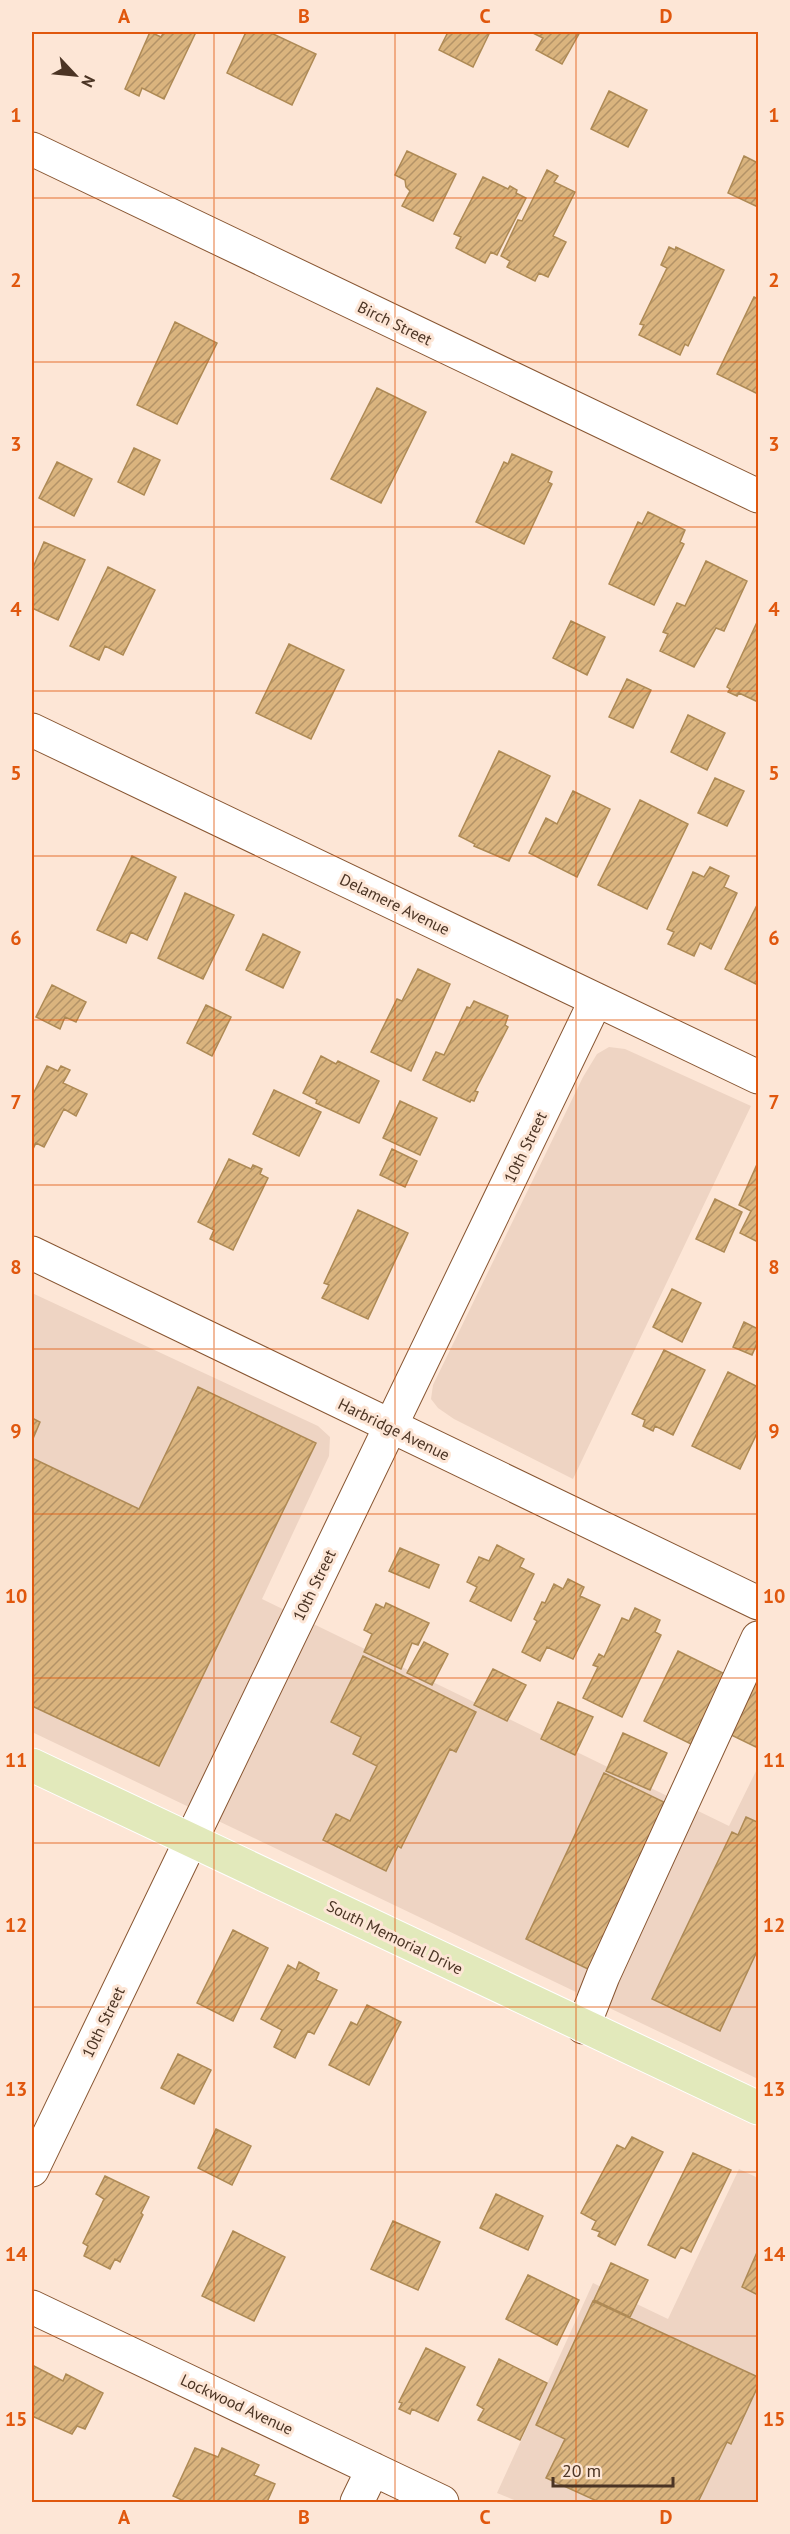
<svg xmlns="http://www.w3.org/2000/svg" width="790" height="2534" font-family="'PT Sans',sans-serif">
	<defs>
		<pattern id="building-hatch" width="6" height="6" patternUnits="userSpaceOnUse" patternTransform="scale(1.5)"><rect width="6" height="6" fill="#dab47e"/><path d="M-1 1l2-2M0 6l6-6M5 7l2-2" fill="none" stroke="#b39367"/></pattern>
	</defs>
	<rect width="100%" height="100%" fill="#fde6d6"/>
	<!-- built -->
	<path fill="#eed4c3" d="M609,1047L625,1049L751,1106L573,1479L454,1419L438,1408L431,1399L433,1385L583,1077L597,1054Z
		M32,1293L318,1426L330,1437L329,1456L262,1599L729,1826L758,1767V2079L32,1732Z
		M739,2169L758,2178V2502H519L497,2493L593,2283L668,2319Z"/>
	<!-- building -->
	<path fill="url(#building-hatch)" stroke="#ae8a55" stroke-width="1.5" d="M150,32L161,37L164,32H196L164,99L142,88L139,96L125,89Z
		M246,32H269L316,54L292,105L227,73Z
		M448,32H484L489,34L473,67L439,50Z
		M531,32H580L562,64L536,50L543,38Z
		M609,91L647,110L628,147L591,129Z
		M407,151L456,174L433,221L402,206L410,191L406,187L405,180L395,175Z
		M744,156L758,163V207L728,193Z
		M547,170L558,176L554,182L575,192L553,236L566,242L548,277L539,273L535,281L507,267L510,261L501,256L518,220L522,221Z
		M483,177L508,189L510,186L517,190L516,193L526,198L497,255L491,252L485,263L456,248L461,237L454,234Z
		M669,247L675,250L676,247L724,270L688,346L685,344L680,355L639,335L644,325L640,324L667,268L661,265Z
		M754,297L758,299V394L717,374Z
		M175,322L217,343L177,424L137,405Z
		M377,388L426,412L381,503L331,479Z
		M134,448L160,460L144,495L118,482Z
		M512,454L552,472L548,482L552,484L524,544L476,522L504,462L508,464Z
		M57,462L92,479L74,516L39,498Z
		M648,512L685,530L680,542L684,544L654,605L609,584L638,522L642,524Z
		M44,542L85,560L58,620L32,608V570Z
		M706,561L747,581L724,631L716,628L694,667L660,651L668,634L663,632L677,603L685,606Z
		M108,567L155,590L123,655L105,646L99,660L70,646Z
		M758,620V702L739,693L737,696L728,692L730,689L727,687Z
		M571,621L605,637L587,675L553,658Z
		M289,644L344,670L311,739L256,713Z
		M627,679L651,690L633,728L609,717Z
		M688,715L725,733L707,770L671,752Z
		M499,751L550,776L509,861L474,846L475,844L459,836Z
		M715,778L744,791L727,826L698,813Z
		M573,791L610,809L577,877L529,853L546,818L557,824Z
		M640,800L688,824L647,909L598,885Z
		M132,856L176,877L147,940L131,932L126,943L97,930Z
		M710,867L729,876L724,887L737,893L711,949L700,943L694,956L668,944L674,932L667,929L693,872L704,877Z
		M185,893L234,915L203,979L158,958Z
		M758,903V985L725,969Z
		M263,934L300,952L283,988L246,970Z
		M418,969L450,984L411,1071L371,1052L397,999L402,1001Z
		M52,985L86,1002L76,1022L65,1017L60,1029L36,1017Z
		M474,1001L508,1016L505,1025L508,1027L475,1091L478,1092L474,1101L471,1100L470,1102L423,1080L436,1052L444,1055L467,1007L470,1008Z
		M206,1005L231,1017L212,1056L187,1043Z
		M321,1056L336,1064L338,1061L379,1081L359,1123L316,1103L317,1100L303,1093Z
		M47,1066L58,1071L61,1066L70,1070L63,1083L87,1094L76,1116L64,1109L44,1147L36,1143L32,1151V1091L34,1092Z
		M274,1090L321,1112L299,1156L253,1134Z
		M400,1101L437,1118L420,1155L383,1138Z
		M392,1149L417,1161L405,1187L380,1175Z
		M229,1159L251,1169L253,1165L262,1169L260,1174L268,1178L233,1250L210,1239L214,1230L198,1222Z
		M758,1162V1242L740,1233L751,1211L739,1205Z
		M715,1199L742,1212L724,1252L696,1239Z
		M358,1210L408,1233L368,1319L322,1298L329,1285L324,1283Z
		M672,1289L701,1303L682,1342L653,1327Z
		M744,1322L758,1329V1341L752,1355L733,1347Z
		M664,1350L705,1370L673,1435L655,1426L653,1431L643,1426L645,1420L632,1414Z
		M728,1372L758,1387V1431L740,1469L692,1446Z
		M198,1387L316,1443L159,1766L32,1706V1458L139,1509Z
		M32,1418L40,1422L32,1441Z
		M497,1545L524,1559L520,1567L534,1574L511,1621L470,1601L477,1587L467,1582L479,1557L489,1561Z
		M400,1548L439,1565L429,1588L389,1571Z
		M568,1579L584,1587L580,1596L600,1605L573,1659L547,1647L540,1661L522,1652L537,1621L534,1619L542,1602L545,1603L554,1584L563,1589Z
		M386,1603L429,1623L418,1645L412,1643L401,1669L364,1652L372,1634L364,1630L376,1604L384,1608Z
		M635,1608L660,1620L655,1632L661,1635L622,1717L583,1698L598,1667L593,1665L599,1654L604,1657L622,1618L629,1621Z
		M424,1642L448,1654L432,1685L407,1673Z
		M678,1651L725,1674L691,1744L644,1721Z
		M363,1656L476,1712L456,1752L450,1749L401,1848L398,1846L386,1871L323,1840L336,1814L350,1821L377,1766L353,1754L361,1737L331,1722Z
		M758,1666V1748L727,1733Z
		M493,1669L526,1685L507,1721L474,1705Z
		M558,1702L593,1717L575,1755L541,1739Z
		M623,1733L667,1753L650,1790L606,1771Z
		M604,1773L672,1806L592,1971L526,1939Z
		M746,1817L757,1822L758,1818V1949L720,2031L652,1999L732,1832L738,1835Z
		M233,1930L268,1948L233,2021L197,2003Z
		M299,1962L319,1973L316,1980L337,1990L314,2034L308,2031L295,2058L274,2047L282,2030L261,2019L288,1965L296,1970Z
		M367,2005L401,2022L369,2085L329,2065L351,2022L357,2025Z
		M178,2054L211,2070L194,2104L161,2088Z
		M216,2129L251,2146L232,2185L198,2168Z
		M632,2137L663,2152L615,2245L598,2236L600,2232L592,2229L596,2221L581,2213L617,2145L625,2149Z
		M693,2153L731,2170L691,2252L681,2247L675,2258L648,2245Z
		M105,2176L149,2197L141,2213L143,2215L120,2262L115,2259L110,2269L84,2256L88,2246L83,2243L104,2199L96,2194Z
		M496,2194L543,2216L528,2250L480,2228Z
		M393,2221L440,2242L418,2290L371,2269Z
		M233,2231L285,2257L254,2321L202,2296Z
		M758,2250V2295L742,2287Z
		M611,2263L648,2280L630,2317L594,2300Z
		M528,2275L579,2300L557,2345L506,2319Z
		M593,2301L758,2377V2386L731,2444L727,2442L698,2502H599L546,2478L565,2439L536,2425Z
		M426,2348L465,2367L438,2421L412,2409L410,2414L399,2409L402,2403L399,2402Z
		M499,2359L547,2383L520,2440L478,2420L484,2409L477,2405Z
		M32,2365L63,2381L66,2374L103,2393L85,2429L77,2426L72,2434L32,2416Z
		M195,2448L218,2457L222,2448L259,2465L254,2475L275,2484L267,2502H186L173,2496Z"/>
	<g fill="none" stroke-linecap="round" stroke-linejoin="round">
		<defs>
			<path id="minor" d="M32,149L758,496
				M32,730L758,1077
				M32,1253L758,1603
				M583,2027L603,1976L758,1638
				M32,2170L596,1000
				M32,2307L442,2502
				M357,2502L373,2469"/>
			<path id="major" d="M32,1765L758,2108"/>
		</defs>
		<!-- minor casing -->
		<use href="#minor" stroke="#875531" stroke-width="35"/>
		<!-- major casing -->
		<use href="#major" stroke="#fff" stroke-width="35"/>
		<!-- minor -->
		<use href="#minor" stroke="#fff" stroke-width="33"/>
		<!-- major -->
		<use href="#major" stroke="#e2e9bb" stroke-width="33"/>
	</g>
	<!-- grid -->
	<path fill="none" stroke="#e0570d" stroke-width="1.5" stroke-opacity="0.55" d="M214,32V2502M395,32V2502M576,32V2502M32,198H758M32,362H758M32,527H758M32,691H758M32,856H758M32,1020H758M32,1185H758M32,1349H758M32,1514H758M32,1678H758M32,1843H758M32,2007H758M32,2172H758M32,2336H758"/>
	<g text-anchor="middle" dominant-baseline="central" stroke-width="6" stroke-linejoin="round" paint-order="stroke">
		<!-- street labels -->
		<g font-size="16" fill="#4b3424" stroke="#fde6d6">
			<text transform="translate(395 323) rotate(26)">Birch Street</text>
			<text transform="translate(395 904) rotate(26)">Delamere Avenue</text>
			<text transform="translate(525 1147) rotate(-64)">10th Street</text>
			<text transform="translate(394 1429) rotate(26)">Harbridge Avenue</text>
			<text transform="translate(314 1585) rotate(-64)">10th Street</text>
			<text transform="translate(395 1937) rotate(26)">South Memorial Drive</text>
			<text transform="translate(103 2022) rotate(-64)">10th Street</text>
			<text transform="translate(237 2404) rotate(25)">Lockwood Avenue</text>
		</g>
	</g>
	<!-- border -->
	<rect width="790" height="2534" fill="none" stroke="#fde6d6" stroke-width="66"/>
	<!-- north arrow -->
	<g transform="translate(75 75) rotate(116)" stroke="#fde6d6" stroke-width="4.5" paint-order="stroke">
	<path d="M0-4.5L10 22L0 15L-10 22Z" fill="#4b3424"/>
	<text y="-9" font-size="16" font-weight="bold" text-anchor="middle" fill="#4b3424">N</text>
	</g>
	<!-- scale -->
	<path d="M553 2477v9h120v-9" fill="none" stroke="#4b3424" stroke-width="3"/>
	<text x="562" y="2477" font-size="18" fill="#4b3424" stroke="#fde6d6" stroke-width="4.5" paint-order="stroke">20 m</text>
	<rect x="33" y="33" width="724" height="2468" fill="none" stroke="#e0570d" stroke-width="2"/>
	<g font-size="20" text-anchor="middle" font-weight="bold" fill="#e0570d">
		<text x="124" y="23">A</text>
		<text x="304" y="23">B</text>
		<text x="485" y="23">C</text>
		<text x="666" y="23">D</text>
		<text x="16" y="122">1</text>
		<text x="774" y="122">1</text>
		<text x="16" y="287">2</text>
		<text x="774" y="287">2</text>
		<text x="16" y="451">3</text>
		<text x="774" y="451">3</text>
		<text x="16" y="616">4</text>
		<text x="774" y="616">4</text>
		<text x="16" y="780">5</text>
		<text x="774" y="780">5</text>
		<text x="16" y="945">6</text>
		<text x="774" y="945">6</text>
		<text x="16" y="1109">7</text>
		<text x="774" y="1109">7</text>
		<text x="16" y="1274">8</text>
		<text x="774" y="1274">8</text>
		<text x="16" y="1438">9</text>
		<text x="774" y="1438">9</text>
		<text x="16" y="1603">10</text>
		<text x="774" y="1603">10</text>
		<text x="16" y="1767">11</text>
		<text x="774" y="1767">11</text>
		<text x="16" y="1932">12</text>
		<text x="774" y="1932">12</text>
		<text x="16" y="2096">13</text>
		<text x="774" y="2096">13</text>
		<text x="16" y="2261">14</text>
		<text x="774" y="2261">14</text>
		<text x="16" y="2426">15</text>
		<text x="774" y="2426">15</text>
		<text x="124" y="2524">A</text>
		<text x="304" y="2524">B</text>
		<text x="485" y="2524">C</text>
		<text x="666" y="2524">D</text>
	</g>
</svg>
